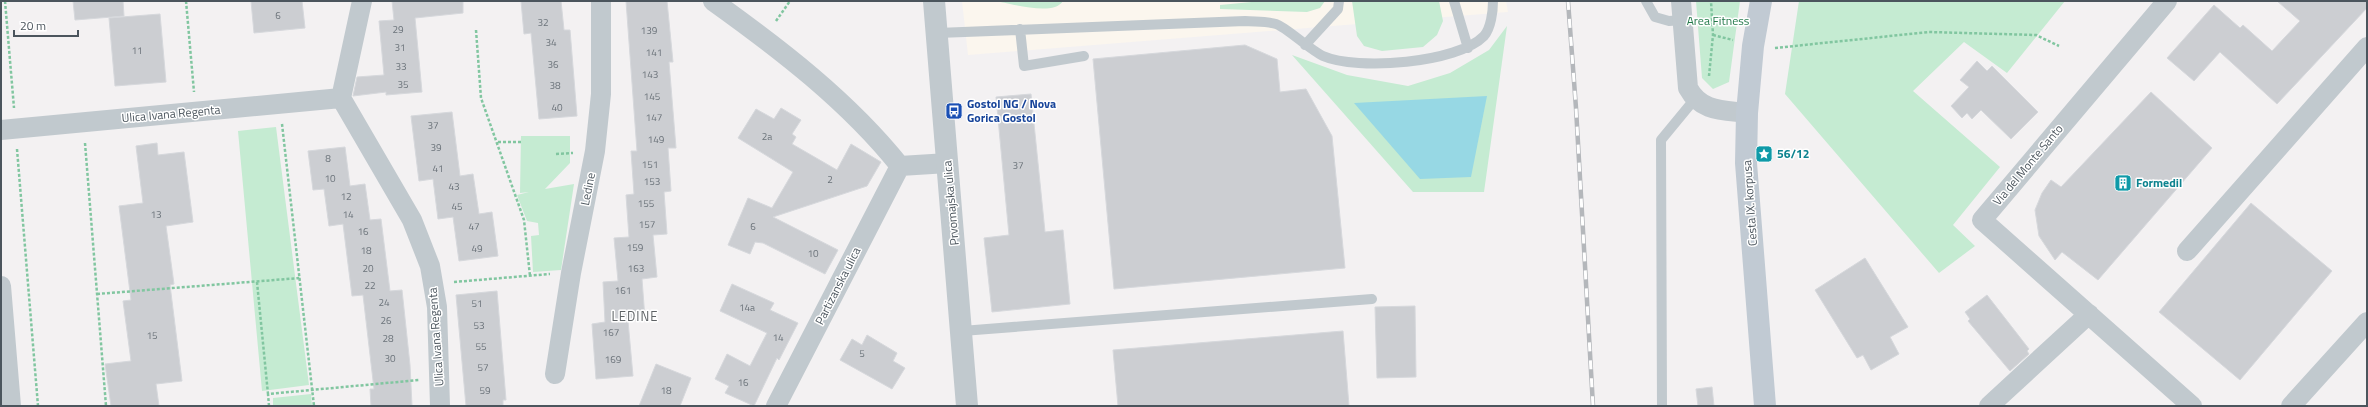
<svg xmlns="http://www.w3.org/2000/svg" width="2368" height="407" font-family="'Titillium Web',sans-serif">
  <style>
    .commercial { fill: #fbf6ee }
    .green { fill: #c5ebd2 }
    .water { fill: #97d8e4 }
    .building { fill: #ccced2; stroke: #d6d8dc }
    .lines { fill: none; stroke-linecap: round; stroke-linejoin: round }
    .path { stroke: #81c6a0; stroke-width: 2.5; stroke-dasharray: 3 2; stroke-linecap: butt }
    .service { stroke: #c1c9ce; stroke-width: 10 }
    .minor { stroke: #c1c9ce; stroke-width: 20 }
    .tertiary { stroke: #c1c9ce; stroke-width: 22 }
    .secondary { stroke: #c1cad3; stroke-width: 22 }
    .rail-casing { stroke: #b4b7bb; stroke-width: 4.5 }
    .rail { stroke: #fff; stroke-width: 3; stroke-dasharray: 9; stroke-linecap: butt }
    .labels { text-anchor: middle; stroke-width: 3; stroke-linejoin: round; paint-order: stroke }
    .number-label { font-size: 10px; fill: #6b737a }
    .park-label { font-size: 12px; fill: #227849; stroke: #fff }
    .transit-label { font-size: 12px; font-weight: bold; fill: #164399; stroke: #fff; text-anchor: start }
    .street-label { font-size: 12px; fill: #4b555d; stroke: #fff }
    .culture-label { font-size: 12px; font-weight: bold; fill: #0d838f; stroke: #fff; text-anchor: start }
    .neighbourhood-label { font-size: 13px; letter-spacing: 1px; fill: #5e6265; stroke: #fff }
  </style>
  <rect width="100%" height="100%" fill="#f3f1f2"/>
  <path class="commercial" d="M962,1H1506L1508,12L968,55Z"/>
  <path class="green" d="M994,1H1063C1053,17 1011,3 994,1Z
    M1262,1H1325L1320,8L1307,12L1220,9V5Z
    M1352,1H1439L1443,21L1437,35L1423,47L1382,51L1364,46L1357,36Z
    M1696,1H1740L1729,82L1713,89L1702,78Z
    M1799,1H2065L2007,73L1964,42L1913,91L2000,167L1953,225L1975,246L1939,273L1785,94Z
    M1507,26L1484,192H1413L1292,55L1347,75L1408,86L1450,73L1489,50Z
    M276,127L309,385L262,391L238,131Z
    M521,136H570V163L545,189L574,184L561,270L533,272L531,236L539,235L538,223L527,221L517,195L529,192L520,193Z
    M311,394L312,406H273V398Z"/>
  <path class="water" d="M1487,96L1471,177L1420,179L1354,103Z"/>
  <path class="building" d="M73,1H123L124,16L75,20Z
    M251,1H302L305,28L254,33Z
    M392,1H463V13L415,18L422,92L386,95V92L353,96L357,77L384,75L379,21L394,20Z
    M521,1H561L564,30H570L577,116L539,119L531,33L524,34Z
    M626,1H667L673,62H669L676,148H668L671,191L664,192L667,234L653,235L657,277L642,279L645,319L628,321L633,376L596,379L592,324L605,322L603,282L618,281L614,238L629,237L626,195L634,194L631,151H637Z
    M2277,1H2367V8L2277,104L2220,52L2194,81L2167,58L2214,5L2240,28L2243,25L2272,51L2300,21Z
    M160,14L166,82L115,86L109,18Z
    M1245,45L1277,59L1280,92L1306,89L1332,136L1345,268L1114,289L1093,59Z
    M1977,61L1987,71L1992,66L2038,112L2011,139L1981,110L1972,119L1967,113L1962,118L1951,106L1969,87L1960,80Z
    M2151,92L2212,148L2098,280L2062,252L2055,260L2039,236L2035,210L2042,193L2051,180L2061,187Z
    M1031,94L1045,232L1063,230L1070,304L992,312L984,238L1009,235L996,97Z
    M781,108L801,120L792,134L796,137L792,144L837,170L851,144L881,162L867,186L773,217L838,250L825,274L763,243L755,242L750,254L728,245L748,198L772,208L793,172L738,138L756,109L774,119Z
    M452,112L460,176L473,174L479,214L492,212L498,256L459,261L453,217L438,219L433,179L419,181L411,116Z
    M157,143L158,155L184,152L193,222L166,226L174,284L170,285L182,381L156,384L159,406H111L105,364L131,361L123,301L131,300L119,206L143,203L136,146Z
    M345,147L350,186L365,184L370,220L381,219L390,291L402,290L410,365L412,406H371L370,389H374L363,295L352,296L343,224L329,226L324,189L313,190L308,151Z
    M2251,203L2332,271L2240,380L2159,312Z
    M1865,258L1908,327L1890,337L1899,354L1871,370L1863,355L1857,358L1815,290Z
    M732,284L774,303L770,310L798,323L779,360L777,358L754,406L725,393L729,386L715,379L727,354L750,366L767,333L720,311Z
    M497,291L506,400H503V406H466L456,295Z
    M1987,295L2029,349L2027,351L2029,354L2010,371L1968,321L1970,319L1965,312Z
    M1415,306L1416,377L1377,378L1375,307Z
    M1343,331L1349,406H1118L1113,350Z
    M867,335L897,353L893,361L905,368L892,389L840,360L852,339L862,345Z
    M656,364L691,378L680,406H639Z
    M1712,387L1714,406H1698L1696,389Z"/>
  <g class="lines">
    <path class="path" d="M5,1L14,108
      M186,1L194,92
      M776,21L790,1
      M476,30L481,98L524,220L530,276
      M1713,35L1733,40
      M1775,48L1929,32L2036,35L2059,46
      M1709,76L1713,35L1711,1
      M282,124L314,406
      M498,142H523
      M85,143L106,406
      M17,149L38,406
      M556,154L573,153
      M257,282L268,394
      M454,282L550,274
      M97,294L300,278
      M269,406L268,394L419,380"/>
    <path class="service" d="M1454,1L1468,48
      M1646,1L1655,17L1669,21L1683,20
      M1020,29L1024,66L1084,56
      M938,33L1245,21C1255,22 1266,21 1276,24C1286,27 1310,50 1323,56C1357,71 1458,63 1484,36C1491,28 1493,11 1493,1
      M1305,45L1338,9L1339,1
      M962,331L1372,299
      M1662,406L1661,140L1694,100"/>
    <path class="minor" d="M713,1C780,49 848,101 900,166
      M1681,1L1688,88C1701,112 1723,110 1747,113
      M2167,1L1982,220L2192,406
      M341,98L362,1
      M1,130L341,98L412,220L430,266L437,307L440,406
      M2187,251L2367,47
      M1,286L11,406
      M555,374L571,273L595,151L601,94V1
      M776,406L900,166L948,163
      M1989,406L2089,314
      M2291,406L2367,322"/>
    <path class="tertiary" d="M934,1L967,406"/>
    <path class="secondary" d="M1761,1L1753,46L1747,113L1746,163L1765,406"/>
    <g class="rail-casing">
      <path id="rail" d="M1568,1L1576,108L1593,406"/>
    </g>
    <use href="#rail" class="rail"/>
  </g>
  <defs>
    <g id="bus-square" transform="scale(0.9)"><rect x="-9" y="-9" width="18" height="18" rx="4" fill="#1a4fb4" stroke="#fff"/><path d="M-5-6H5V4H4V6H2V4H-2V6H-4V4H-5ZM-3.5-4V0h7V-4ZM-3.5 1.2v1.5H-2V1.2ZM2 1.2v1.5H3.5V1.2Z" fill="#fff"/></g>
    <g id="sight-square" transform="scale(0.9)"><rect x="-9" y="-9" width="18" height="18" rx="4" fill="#0f9aa8" stroke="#fff"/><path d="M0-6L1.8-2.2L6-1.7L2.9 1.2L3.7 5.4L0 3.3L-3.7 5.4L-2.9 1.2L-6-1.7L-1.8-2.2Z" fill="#fff"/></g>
    <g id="building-square" transform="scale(0.9)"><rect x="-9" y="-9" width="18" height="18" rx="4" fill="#0f9aa8" stroke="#fff"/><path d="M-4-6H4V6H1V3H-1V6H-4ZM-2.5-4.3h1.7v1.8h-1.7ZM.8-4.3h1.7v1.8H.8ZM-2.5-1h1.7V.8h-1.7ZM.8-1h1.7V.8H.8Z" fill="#fff"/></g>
  </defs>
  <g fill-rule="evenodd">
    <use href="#bus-square" x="954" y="111"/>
    <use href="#sight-square" x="1764" y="154"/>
    <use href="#building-square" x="2123" y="183"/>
  </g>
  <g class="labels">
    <g class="number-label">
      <text x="278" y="19">6</text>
      <text x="543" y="26">32</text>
      <text x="398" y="33">29</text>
      <text x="649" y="34">139</text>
      <text x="551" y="46">34</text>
      <text x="400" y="51">31</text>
      <text x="137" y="54">11</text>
      <text x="654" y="56">141</text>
      <text x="553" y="68">36</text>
      <text x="401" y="70">33</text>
      <text x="650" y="78">143</text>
      <text x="403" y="88">35</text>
      <text x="555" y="89">38</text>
      <text x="652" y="100">145</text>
      <text x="557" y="111">40</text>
      <text x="654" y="121">147</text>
      <text x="433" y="129">37</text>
      <text x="767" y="140">2a</text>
      <text x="656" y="143">149</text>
      <text x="436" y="151">39</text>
      <text x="328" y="162">8</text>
      <text x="650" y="168">151</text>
      <text x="1018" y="169">37</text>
      <text x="438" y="172">41</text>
      <text x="330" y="182">10</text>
      <text x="830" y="183">2</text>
      <text x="652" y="185">153</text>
      <text x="454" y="190">43</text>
      <text x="346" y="200">12</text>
      <text x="646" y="207">155</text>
      <text x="457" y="210">45</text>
      <text x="156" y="218">13</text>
      <text x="348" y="218">14</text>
      <text x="647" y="228">157</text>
      <text x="474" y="230">47</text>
      <text x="753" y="230">6</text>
      <text x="363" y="235">16</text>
      <text x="635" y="251">159</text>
      <text x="477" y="252">49</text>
      <text x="366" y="254">18</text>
      <text x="813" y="257">10</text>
      <text x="368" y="272">20</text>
      <text x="636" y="272">163</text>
      <text x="370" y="289">22</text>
      <text x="623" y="294">161</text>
      <text x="384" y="306">24</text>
      <text x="477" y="307">51</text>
      <text x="747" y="311">14a</text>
      <text x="386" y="324">26</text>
      <text x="479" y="329">53</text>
      <text x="611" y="336">167</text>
      <text x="152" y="339">15</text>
      <text x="778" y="341">14</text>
      <text x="388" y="342">28</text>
      <text x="481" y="350">55</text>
      <text x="862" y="357">5</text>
      <text x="390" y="362">30</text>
      <text x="613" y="363">169</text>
      <text x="483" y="371">57</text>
      <text x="743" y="386">16</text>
      <text x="485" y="394">59</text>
      <text x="666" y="394">18</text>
    </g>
    <g class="park-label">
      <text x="1718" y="25">Area Fitness</text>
    </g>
    <g class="transit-label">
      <text x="967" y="108">Gostol NG / Nova<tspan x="967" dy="14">Gorica Gostol</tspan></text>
    </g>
    <g class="street-label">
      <text transform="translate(171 114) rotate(-5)" y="4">Ulica Ivana Regenta</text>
      <text transform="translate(2028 165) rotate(-50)" y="4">Via del Monte Santo</text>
      <text transform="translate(588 189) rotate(-79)" y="4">Ledine</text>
      <text transform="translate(951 203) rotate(-95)" y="4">Prvomajska ulica</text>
      <text transform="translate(1750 203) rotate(-94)" y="4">Cesta IX. korpusa</text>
      <text transform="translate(838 286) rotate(-63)" y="4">Partizanska ulica</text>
      <text transform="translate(436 337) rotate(-94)" y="4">Ulica Ivana Regenta</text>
    </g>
    <g class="culture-label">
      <text x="1777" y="158">56/12</text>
      <text x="2136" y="187">Formedil</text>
    </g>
    <g class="neighbourhood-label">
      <text x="635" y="321">LEDINE</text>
    </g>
  </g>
  <rect width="2368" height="407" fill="none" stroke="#4b555d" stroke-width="4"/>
  <path d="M14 30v6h64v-6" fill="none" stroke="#4b555d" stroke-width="2"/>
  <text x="20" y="30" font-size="12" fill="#4b555d" stroke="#ffffff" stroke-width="3" paint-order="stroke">20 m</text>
</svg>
